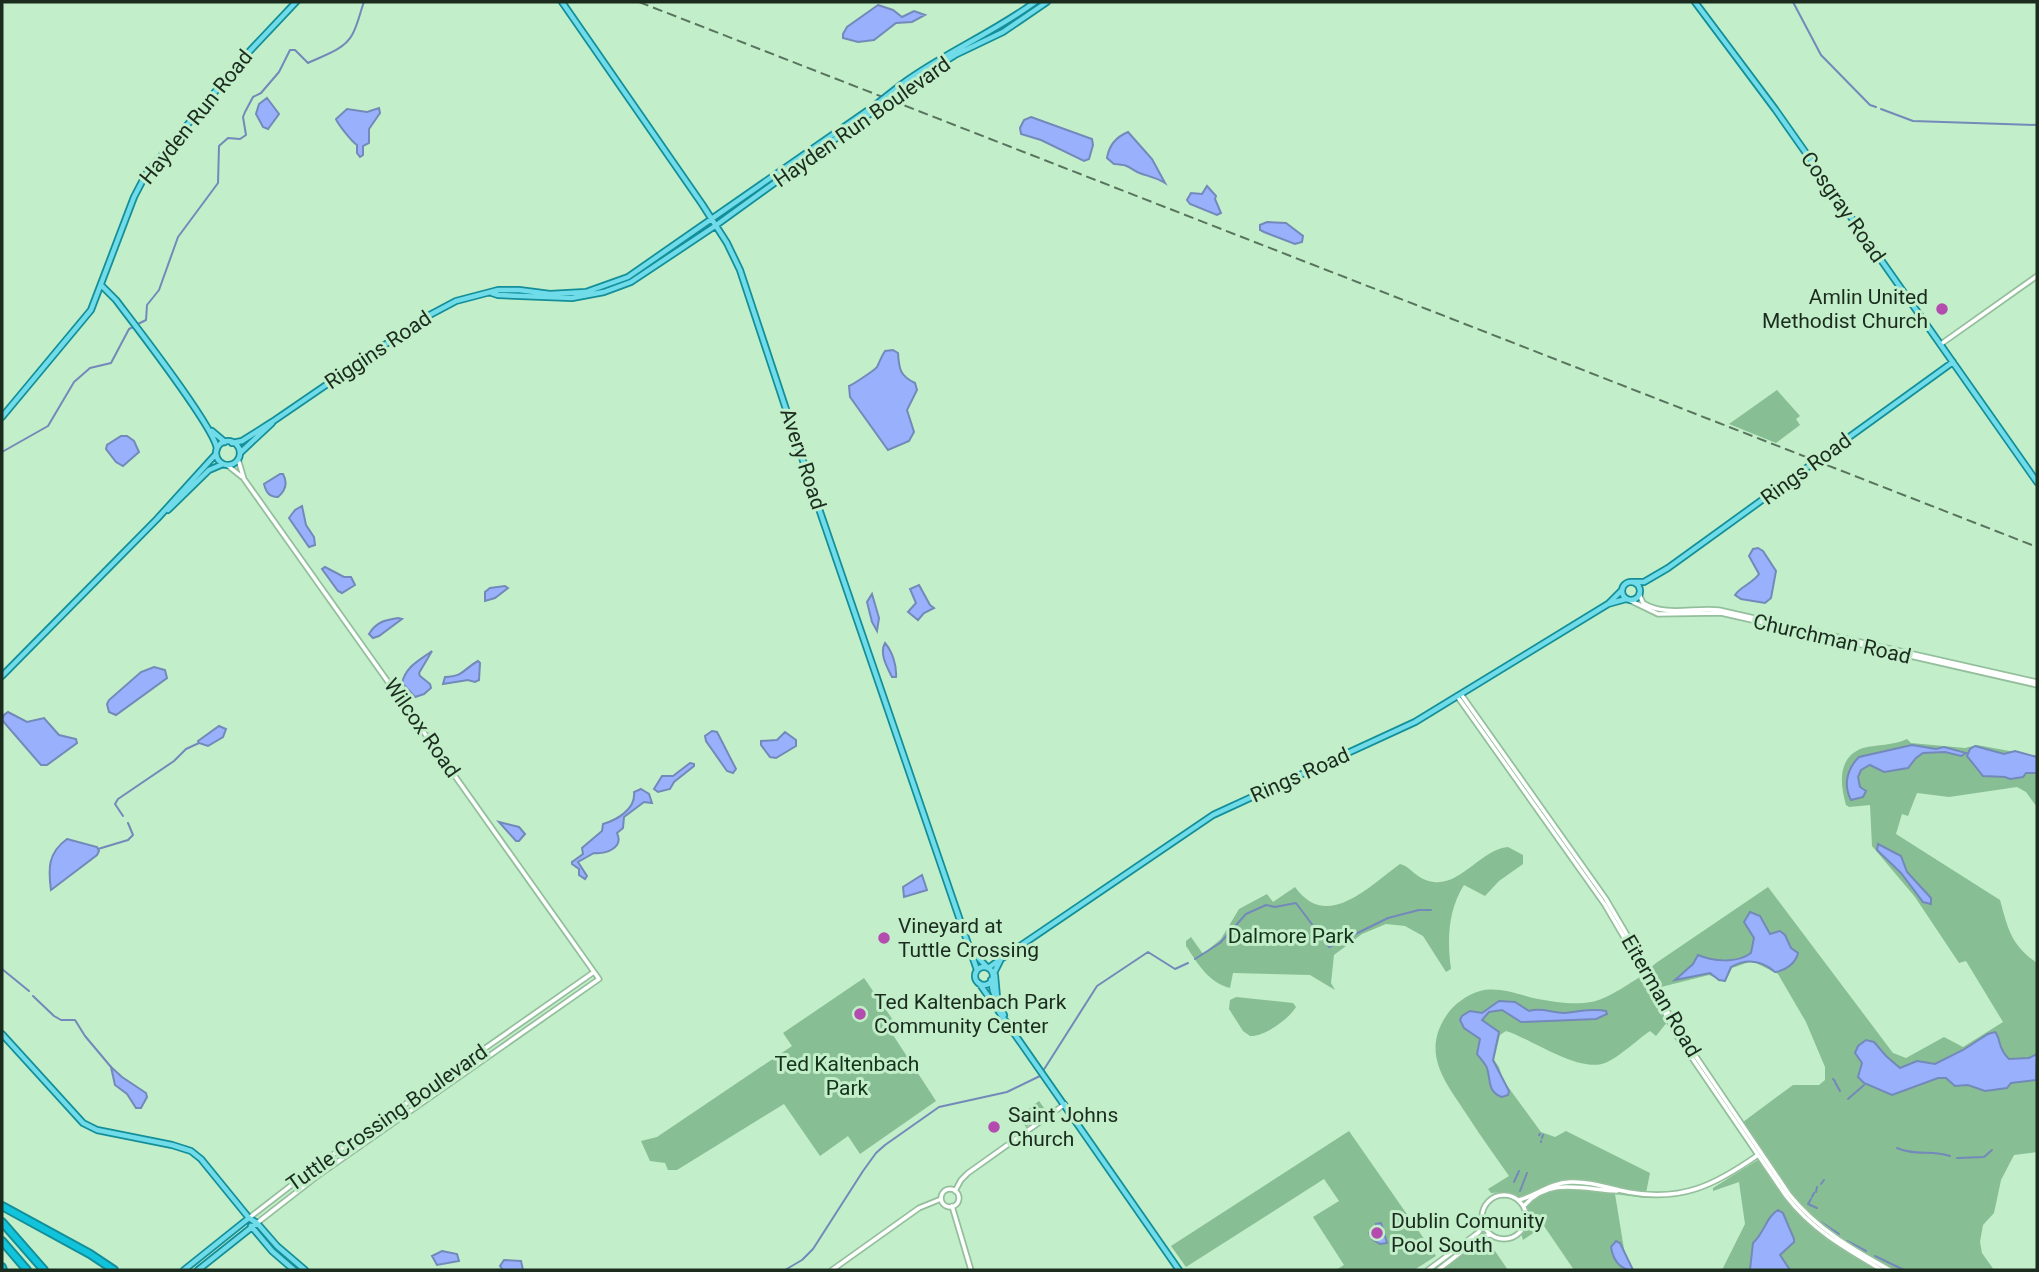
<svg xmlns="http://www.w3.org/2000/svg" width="2039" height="1272" font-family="Roboto,sans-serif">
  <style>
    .green { fill: #88be93 }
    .water { fill: #99b1fc; stroke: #7389ba; stroke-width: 2 }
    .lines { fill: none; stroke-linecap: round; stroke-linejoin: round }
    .stream { stroke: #7389ba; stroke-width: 2 }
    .minor-casing { stroke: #94bf9c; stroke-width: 7 }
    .major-casing { stroke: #148f99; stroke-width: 8 }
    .highway-casing { stroke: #148f99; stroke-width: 10 }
    .minor { stroke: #fff; stroke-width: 3.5 }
    .major { stroke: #70dce9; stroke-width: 4.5 }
    .highway { stroke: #11c4db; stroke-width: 6 }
    .rail { stroke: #59745e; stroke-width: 2; stroke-dasharray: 10 5; stroke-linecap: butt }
    .major-bridge-casing { stroke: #148f99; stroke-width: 8; stroke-linecap: butt }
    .major-bridge { stroke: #70dce9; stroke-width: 4.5 }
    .poi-dot { fill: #b44bae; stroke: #c2eec9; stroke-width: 2.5 }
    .labels { text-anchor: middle; stroke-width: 6; stroke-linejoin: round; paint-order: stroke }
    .street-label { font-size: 21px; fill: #1b2c1f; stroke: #c2eec9 }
    .poi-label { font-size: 21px; fill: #1b2c1f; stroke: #c2eec9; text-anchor: start }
    .park-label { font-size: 21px; fill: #14331b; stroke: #c2eec9 }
  </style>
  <rect width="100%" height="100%" fill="#c2eec9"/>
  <path class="green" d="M1777,390L1800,416L1796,419L1800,425L1776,443L1729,424Z
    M1907,739L1911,743L1965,748L1977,745L2037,756V807L2026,792L2017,787L1949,797L1917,793L1908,816L1902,814L1896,834L2000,900C2008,929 2011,945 2037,963V1152L2014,1155L2001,1180L1994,1213L1983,1225L1980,1242L1982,1253L1994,1270H1893L1883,1265L1879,1270H1722L1745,1224L1739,1182L1713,1191V1188L1764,1156L1743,1122L1793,1085H1819L1825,1080V1067L1806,1022L1778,974L1752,961L1732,968L1725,982L1709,975L1657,988L1648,970L1656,963L1768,887L1893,1053L1906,1058L1944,1037L1963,1047L2003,1022L1966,961L1959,963L1915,897L1872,846L1870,805L1849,807L1846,805C1840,784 1837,757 1863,748C1878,744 1892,746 1907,739Z
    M1508,847L1523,855V864L1499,881L1485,896L1464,885C1448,910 1447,940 1451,969L1446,972L1423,936L1405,926L1386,924L1362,934L1334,955L1331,983L1335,990L1310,975L1233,973L1230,988C1208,982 1198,964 1186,946V941L1191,937L1203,954L1221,939L1239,909L1267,894L1273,902L1295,887C1327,932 1369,886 1400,864C1412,867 1416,880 1434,882C1462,885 1480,850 1508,847Z
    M1643,975L1668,1021L1656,1036L1650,1031C1637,1040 1618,1058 1605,1063C1578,1073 1532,1039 1506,1031L1500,1035L1494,1060L1499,1067L1503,1080L1541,1132L1555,1137L1566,1131L1650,1173L1645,1198L1615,1194L1625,1255L1634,1270H1574L1544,1226L1523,1240L1521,1233C1530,1220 1529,1211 1520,1198L1506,1192L1491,1193L1488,1189L1509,1176C1495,1156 1482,1138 1469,1118C1448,1085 1420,1056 1446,1016C1453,1005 1466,995 1480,991C1499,986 1519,995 1538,999C1554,1002 1575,1005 1591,1002C1606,1000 1630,983 1643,975Z
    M864,978L895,1023L893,1035L936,1101L860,1154L848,1136L820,1156L784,1104L677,1170H668L665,1163L650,1161L641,1141L657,1137L792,1046L783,1033Z
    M1236,997L1293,1003L1296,1007C1289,1019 1264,1037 1250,1036L1243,1031L1229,1009L1230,1000Z
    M1039,1101L1047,1112L1026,1127L1018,1117Z
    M1349,1131L1436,1256L1414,1270H1336L1344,1265L1313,1217L1339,1201L1324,1179L1186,1267L1171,1246Z
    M1484,1235L1508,1270H1439Z"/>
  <path class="water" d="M878,5L893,10L902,17L914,11L925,15L912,22L896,23L874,40L858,42L843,38V34L847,27Z
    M267,98L279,114L268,129L263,127L256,114L259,104Z
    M379,108L380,113L369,129V143L363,146V155L360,157L357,153V145C352,142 337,123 336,119L347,109L367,112Z
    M1031,117L1092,139L1093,145L1089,159L1084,161L1041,140L1021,134L1020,128L1024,120Z
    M1128,132L1152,159L1165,183C1157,178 1151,177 1142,174C1128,169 1133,165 1114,164L1107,158C1109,145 1116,137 1128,132Z
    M1207,186L1216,196L1215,199L1221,213L1217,215L1190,204L1187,200L1191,193L1202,194Z
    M1267,222L1286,223L1303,236L1302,242L1295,244L1264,232L1260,230V225Z
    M893,350L898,353C899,369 900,376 915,383L917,390L907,410L914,432L909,441L888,450L850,397L849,386C852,385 875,370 877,367C880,361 881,357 885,351Z
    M121,436H127L134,441L139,452L123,466L116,462L106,449L107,445Z
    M280,474H283C288,483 285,491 278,497C269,497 266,492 264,484Z
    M302,506L306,525L314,537L315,545L309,547L289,518L295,510Z
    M1758,548L1763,551L1776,571L1771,598L1765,603L1741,599L1735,595C1740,587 1753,583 1759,574L1749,556L1753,549Z
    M325,567L344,577H351L355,585L342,593L338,591L322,569Z
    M919,585L930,605L934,608L924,613L918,620L908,612L916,603L910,589Z
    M505,586L508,588L495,598L485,601V592L490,588Z
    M872,594L879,618L877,631L872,622L867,602Z
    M398,618L402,619L379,636L373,638L369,634C376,622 385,620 398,618Z
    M885,643C892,651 897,666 896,677H892C887,667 879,653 885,643Z
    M432,651L419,673L420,676L430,684L431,688L424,694L415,697L402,683C406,666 419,661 432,651Z
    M478,661L480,663L479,680L475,682L468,680L443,684L445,677C465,676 463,669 478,661Z
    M154,667L165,670L167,678L116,715L109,712L107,704L109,700L141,672Z
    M8,712L27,722L44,718L59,735L76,739L77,743L47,765H41L2,720L4,715Z
    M219,726L226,729L223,737L208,746L199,743L198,741Z
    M712,731L717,732L736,769L733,773L727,771L706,741L705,736Z
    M785,732L796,740V746L776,758L770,757L761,745V741L777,740Z
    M1912,745L1936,749L1944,747L1966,753L1961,756L1945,752L1923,753L1916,758L1908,768L1884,772L1870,765L1861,770L1858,777L1860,787L1866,791L1863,797L1851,800C1843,785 1847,769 1859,757Z
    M1975,746L2004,754L2015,751L2037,757V773H2026L2023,777L2010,779L2005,777L1983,776L1967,756L1970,749Z
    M690,763L694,764V766L674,782L670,789L658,792L654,789L662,776H673Z
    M641,789L649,794L652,803L644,802L624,817L623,828L617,833C624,848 606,854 594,853L578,862L587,876L585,879L579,875V869L572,864V862L583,854L582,848L602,831L603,824C617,820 636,809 634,792Z
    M499,822L519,827L525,834L519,841H516Z
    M67,839L97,847L99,851L97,855L51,890C48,868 48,853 67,839Z
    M1878,844L1901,856L1907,872L1931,898V904L1923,902L1901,873L1877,850Z
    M922,875L927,890L904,897L903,887Z
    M1750,912L1760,916L1770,934L1780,931L1785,935L1791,948L1798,953C1796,963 1785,971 1775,972C1761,960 1747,958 1731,967L1725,981L1719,980L1710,973L1675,980L1693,964L1698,955C1712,961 1737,964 1751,953L1754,938L1744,922Z
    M1499,1001L1515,1002L1529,1011C1541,1007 1552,1013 1564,1013C1578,1012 1592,1008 1606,1011L1607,1014L1596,1019L1521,1022L1502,1010L1489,1012L1482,1020L1499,1032L1493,1060L1509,1091L1508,1095L1502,1097C1487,1092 1491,1080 1487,1068C1485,1063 1480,1058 1477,1054L1480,1039L1464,1028L1460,1020L1462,1016L1470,1011L1482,1013Z
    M1995,1032C2001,1038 1997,1048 2009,1059L2029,1058L2037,1054L2036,1080L2011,1083L2007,1088L1985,1091L1968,1085L1955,1086L1946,1078H1938L1892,1095L1864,1083L1858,1077L1862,1063L1855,1053L1858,1046L1866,1040L1874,1042L1886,1056L1900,1068L1917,1061L1935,1064L1963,1050L1988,1034Z
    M111,1067L122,1077L146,1093L147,1097L141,1108H136L127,1094L115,1085Z
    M1778,1210L1783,1213L1794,1239V1242L1780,1255L1790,1270H1750L1753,1243C1765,1232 1766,1217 1778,1210Z
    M1381,1223L1387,1243L1380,1244L1372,1239L1369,1233L1376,1232L1378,1229L1376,1224Z
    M1616,1241L1620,1243L1633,1270C1620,1270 1613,1260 1611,1247Z
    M442,1251L457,1254L459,1261L437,1265L432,1256Z
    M504,1260L521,1261L523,1270H503L500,1266Z"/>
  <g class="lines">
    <path class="stream" d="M1793,2L1821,55L1870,105L1876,107
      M1881,109L1913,121L2037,125
      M138,324L146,320L147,305L159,290L178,237L218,183L219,146L228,138L240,139L246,135L243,117L245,112L253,97L261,93L279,72L290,50H295L308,63C322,56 344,50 352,35C358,25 360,12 364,2
      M2,452L48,426L74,382L90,368L111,363L129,329L133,327
      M123,816L115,804L118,799L174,761L186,749L199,743
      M98,849L128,840L133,835L128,823
      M1195,959L1220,943L1246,914L1266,905L1275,907L1296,903L1329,947L1388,918L1419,910H1431
      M2,969L29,991
      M33,996L54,1016L61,1020H75L85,1036L111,1067
      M1043,1071L1097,986L1148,952L1175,969L1188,963
      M1833,1079L1835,1081
      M1835,1082L1840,1091
      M1848,1099L1864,1085
      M1539,1135L1540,1134
      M1542,1138L1543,1135
      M1541,1142V1141
      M1897,1148C1914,1156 1932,1150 1950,1156
      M1957,1158L1984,1157L1992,1150
      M1514,1182L1519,1171
      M1821,1184L1824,1180
      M1520,1191L1527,1173
      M1816,1192L1817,1187
      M1812,1197L1814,1193
      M1811,1199L1808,1204L1817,1208
      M1821,1222L1839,1234
      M1847,1241L1866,1251
      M1875,1256L1904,1270
      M785,1270L802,1260L813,1249L863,1171L876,1153L885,1145L939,1107L1007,1092L1040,1076"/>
    <g class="minor-casing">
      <path id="minor" d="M1941,344L2037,276
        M238,459L244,479L599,979L316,1177L257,1223
        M227,465L242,477
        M1639,594L1643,603C1666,617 1694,607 1719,610L2037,682
        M1629,600L1658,614L1721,613L2037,685
        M1461,694L1606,899L1637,952L1674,1024L1789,1194C1817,1229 1852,1249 1890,1270
        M1457,696L1605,905L1636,958L1677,1036L1786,1196C1812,1230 1846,1249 1882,1270
        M941 1198a9 9 0 1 1 18 0a9 9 0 1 1-18 0Z
        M955,1191L961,1180L968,1173L1065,1104
        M1482 1217a22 22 0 1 1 44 0a22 22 0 1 1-44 0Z
        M1519,1200C1537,1195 1550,1183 1570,1182C1590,1181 1608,1188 1628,1192C1682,1202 1715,1185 1758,1155
        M952,1206L971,1270
        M1524,1206C1549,1176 1585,1190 1617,1191
        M249,1218L311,1170L594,972
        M832,1270L919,1208L941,1199
        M1428,1270L1479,1232L1483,1224
        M1438,1270L1482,1236L1490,1235"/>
    </g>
    <g class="major-casing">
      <path id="major" d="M562,2L702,204L727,243L740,270L816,500L977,970
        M1695,2L1775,109L2037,482
        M902,84C944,53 993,33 1035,2
        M905,86L955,55L1003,32L1047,2
        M102,286L116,300C134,324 215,428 217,449
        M492,293L498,295L572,298L604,292L631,282L715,226L878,108
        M2,417L91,310L134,197L146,174L246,55L296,2
        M212,431L225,442
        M216 453a12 12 0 1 1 24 0a12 12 0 1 1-24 0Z
        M232,443L242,441L272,422L424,318L456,301L498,290H519L550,294L586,292L628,277L874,106
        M240,453L272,423
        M168,510L209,470L223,464
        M1632,582H1644L1668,568L1953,362
        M1622 591a9 9 0 1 1 18 0a9 9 0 1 1-18 0Z
        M1609,603L1622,590
        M2,676L157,519L216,454
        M973,952L986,966
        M1001,959L1213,815L1415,722L1608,604L1626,599
        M975 976a9 9 0 1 1 18 0a9 9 0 1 1-18 0Z
        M988,968L1001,959L993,975
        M995,975L997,997
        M991,980L993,991L1004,1015
        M979,983L1179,1270
        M2,1034L83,1123L97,1130L172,1145L191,1151L201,1159L249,1218L257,1223L277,1246L305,1270
        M251,1226L272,1251L294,1270
        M184,1270L249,1218
        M198,1270L257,1223"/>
    </g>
    <g class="highway-casing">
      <path id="highway" d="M2,1206L90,1254L114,1270
        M2,1222L44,1270
        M2,1241L27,1270
        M2,1267L3,1270"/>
    </g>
    <use href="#minor" class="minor"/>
    <use href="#major" class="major"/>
    <use href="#highway" class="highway"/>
    <path class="rail" d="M639,2L2037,547"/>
    <g class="major-bridge-casing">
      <path id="major-bridge" d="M874,106L902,84
        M878,108L905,86"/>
    </g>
    <use href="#major-bridge" class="major-bridge"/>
  </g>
  <g class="poi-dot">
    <circle cx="1942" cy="309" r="7"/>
    <circle cx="884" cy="938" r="7"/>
    <circle cx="860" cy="1014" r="7"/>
    <circle cx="994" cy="1127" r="7"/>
    <circle cx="1377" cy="1233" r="7"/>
  </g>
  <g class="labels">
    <g class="street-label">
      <text transform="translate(196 117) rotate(-51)" y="7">Hayden Run Road</text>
      <text transform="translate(862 122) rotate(-35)" y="7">Hayden Run Boulevard</text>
      <text transform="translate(1843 207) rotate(55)" y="7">Cosgray Road</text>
      <text transform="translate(378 350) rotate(-34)" y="7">Riggins Road</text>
      <text transform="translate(803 459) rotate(72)" y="7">Avery Road</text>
      <text transform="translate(1806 469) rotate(-36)" y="7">Rings Road</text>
      <text transform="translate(1832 639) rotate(13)" y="7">Churchman Road</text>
      <text transform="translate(422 728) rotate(55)" y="7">Wilcox Road</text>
      <text transform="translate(1300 775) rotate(-24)" y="7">Rings Road</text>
      <text transform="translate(1661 996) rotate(60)" y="7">Eiterman Road</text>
      <text transform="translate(387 1118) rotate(-35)" y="7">Tuttle Crossing Boulevard</text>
    </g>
    <g class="poi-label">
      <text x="1928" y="304" text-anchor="end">Amlin United<tspan x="1928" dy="24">Methodist Church</tspan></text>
      <text x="898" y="933">Vineyard at<tspan x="898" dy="24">Tuttle Crossing</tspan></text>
      <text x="874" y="1009">Ted Kaltenbach Park<tspan x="874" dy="24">Community Center</tspan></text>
      <text x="1008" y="1122">Saint Johns<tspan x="1008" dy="24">Church</tspan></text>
      <text x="1391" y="1228">Dublin Comunity<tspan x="1391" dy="24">Pool South</tspan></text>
    </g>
    <g class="park-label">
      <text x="1291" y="943">Dalmore Park</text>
      <text x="847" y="1071">Ted Kaltenbach<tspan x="847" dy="24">Park</tspan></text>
    </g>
  </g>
  <rect width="2039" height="1272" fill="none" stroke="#1b2c1f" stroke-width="7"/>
</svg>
